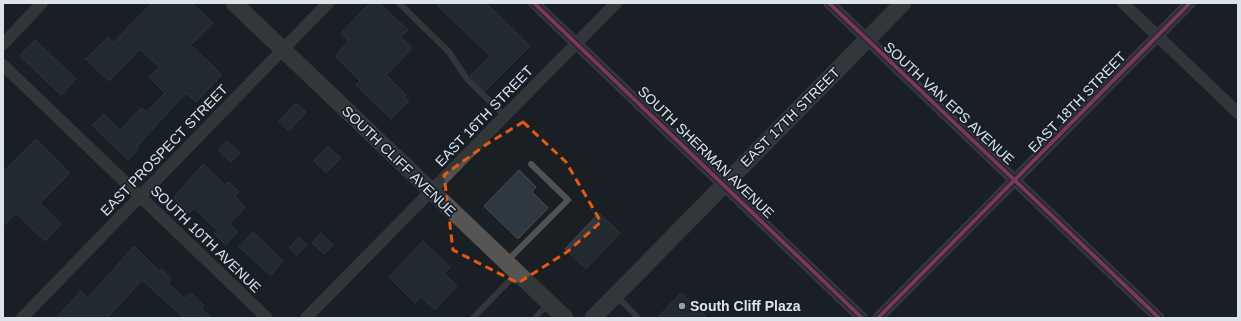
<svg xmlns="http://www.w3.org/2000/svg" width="1241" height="321" font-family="Arial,sans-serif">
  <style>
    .building { fill: #2d3841; stroke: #494d52 }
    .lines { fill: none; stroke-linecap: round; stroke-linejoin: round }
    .lane { stroke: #535252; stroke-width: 6 }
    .street { stroke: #535252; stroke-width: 12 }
    .secondary { stroke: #565554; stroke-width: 17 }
    .cycleway-casing { stroke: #151f29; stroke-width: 6 }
    .cycleway { stroke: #f153a3; stroke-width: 4 }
    .marked { fill: none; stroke: #e8590c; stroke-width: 3; stroke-dasharray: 8 5; stroke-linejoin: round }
    .poi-dot { fill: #989ea4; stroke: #151f29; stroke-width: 1.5 }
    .labels { text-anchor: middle; stroke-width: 3.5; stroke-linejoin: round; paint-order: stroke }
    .street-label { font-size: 14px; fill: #dce3e9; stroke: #151f29 }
    .poi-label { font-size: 14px; font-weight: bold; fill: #dce3e9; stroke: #151f29; text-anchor: start }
  </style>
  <rect width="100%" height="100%" fill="#1a1f24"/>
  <path class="building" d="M152,3H192L213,23L191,45L222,75L196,102L186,93L137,146L139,148L128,160L92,125L104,114L120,130L141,108L146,112L165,93L149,77L159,67L140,49L109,81L86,59L108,37L113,43Z
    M370,3H379L408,30L401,37L412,48L386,75L406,95L404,97L409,101L391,119L356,85L360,81L335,56L349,41L341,33Z
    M435,3H486L530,46L485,91L470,76L490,56Z
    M35,40L76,79L61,95L20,56Z
    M296,103L306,112L289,131L279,121Z
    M36,139L70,173L40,203L61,224L45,241L16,213L3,226V172Z
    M227,141L240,153L231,162L218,150Z
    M328,146L341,158L326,173L314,161Z
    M203,164L225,185L229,182L239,192L235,196L245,207L229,224L238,232L226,245L214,233L217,230L194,208L189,213L174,198Z
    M519,170L536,187L532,192L548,208L518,239L484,206Z
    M599,213L620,233L586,269L565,249Z
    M253,232L283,261L271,275L239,247Z
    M321,233L333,245L324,254L312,243Z
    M299,237L307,245L297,255L289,248Z
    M423,241L450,267L444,273L457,286L435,310L421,297L415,303L389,277Z
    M134,246L159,271L161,269L171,279L168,283L185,299L191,293L204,306L201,308L212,318H184L142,280L107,318H56L81,291L88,298Z
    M681,293L707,318H657Z"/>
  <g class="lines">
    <path class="lane" d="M399,3L449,52L467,79L505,116
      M507,261L568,200L531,164
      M617,296L638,318
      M473,318L516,274
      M535,318L549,303"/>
    <path class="street" d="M534,3L862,318
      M829,3L1159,318
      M1123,3L1238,113
      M3,44L42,3
      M3,65L267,318
      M22,318L328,3
      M306,318L616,3
      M878,318L1190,3"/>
    <path class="secondary" d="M234,3L565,318
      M593,318L903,3"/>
    <g class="cycleway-casing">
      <path id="cycleway" d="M534,3L862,318
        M829,3L1159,318
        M878,318L1190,3"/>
    </g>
    <use href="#cycleway" class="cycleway"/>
  </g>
  <path d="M0 0H1241V321H0ZM523,122L566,162L601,222L567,252L518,283L453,250L444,175L487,144Z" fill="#1a1f24" fill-opacity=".55" fill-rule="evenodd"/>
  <path class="marked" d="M523,122L566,162L601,222L567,252L518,283L453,250L444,175L487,144Z"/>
  <circle class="poi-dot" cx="682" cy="306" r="4"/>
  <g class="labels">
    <g class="street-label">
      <text transform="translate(1077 102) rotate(-46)" y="5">EAST 18TH STREET</text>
      <text transform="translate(949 103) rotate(43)" y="5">SOUTH VAN EPS AVENUE</text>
      <text transform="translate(484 116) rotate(-46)" y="5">EAST 16TH STREET</text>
      <text transform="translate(790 117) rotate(-45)" y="5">EAST 17TH STREET</text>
      <text transform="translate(164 150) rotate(-46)" y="5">EAST PROSPECT STREET</text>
      <text transform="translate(706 152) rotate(44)" y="5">SOUTH SHERMAN AVENUE</text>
      <text transform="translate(399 161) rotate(44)" y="5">SOUTH CLIFF AVENUE</text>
      <text transform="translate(206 239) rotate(44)" y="5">SOUTH 10TH AVENUE</text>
    </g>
    <g class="poi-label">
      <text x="690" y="311">South Cliff Plaza</text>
    </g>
  </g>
  <rect width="1241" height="321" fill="none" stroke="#dce3e9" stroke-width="8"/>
</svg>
